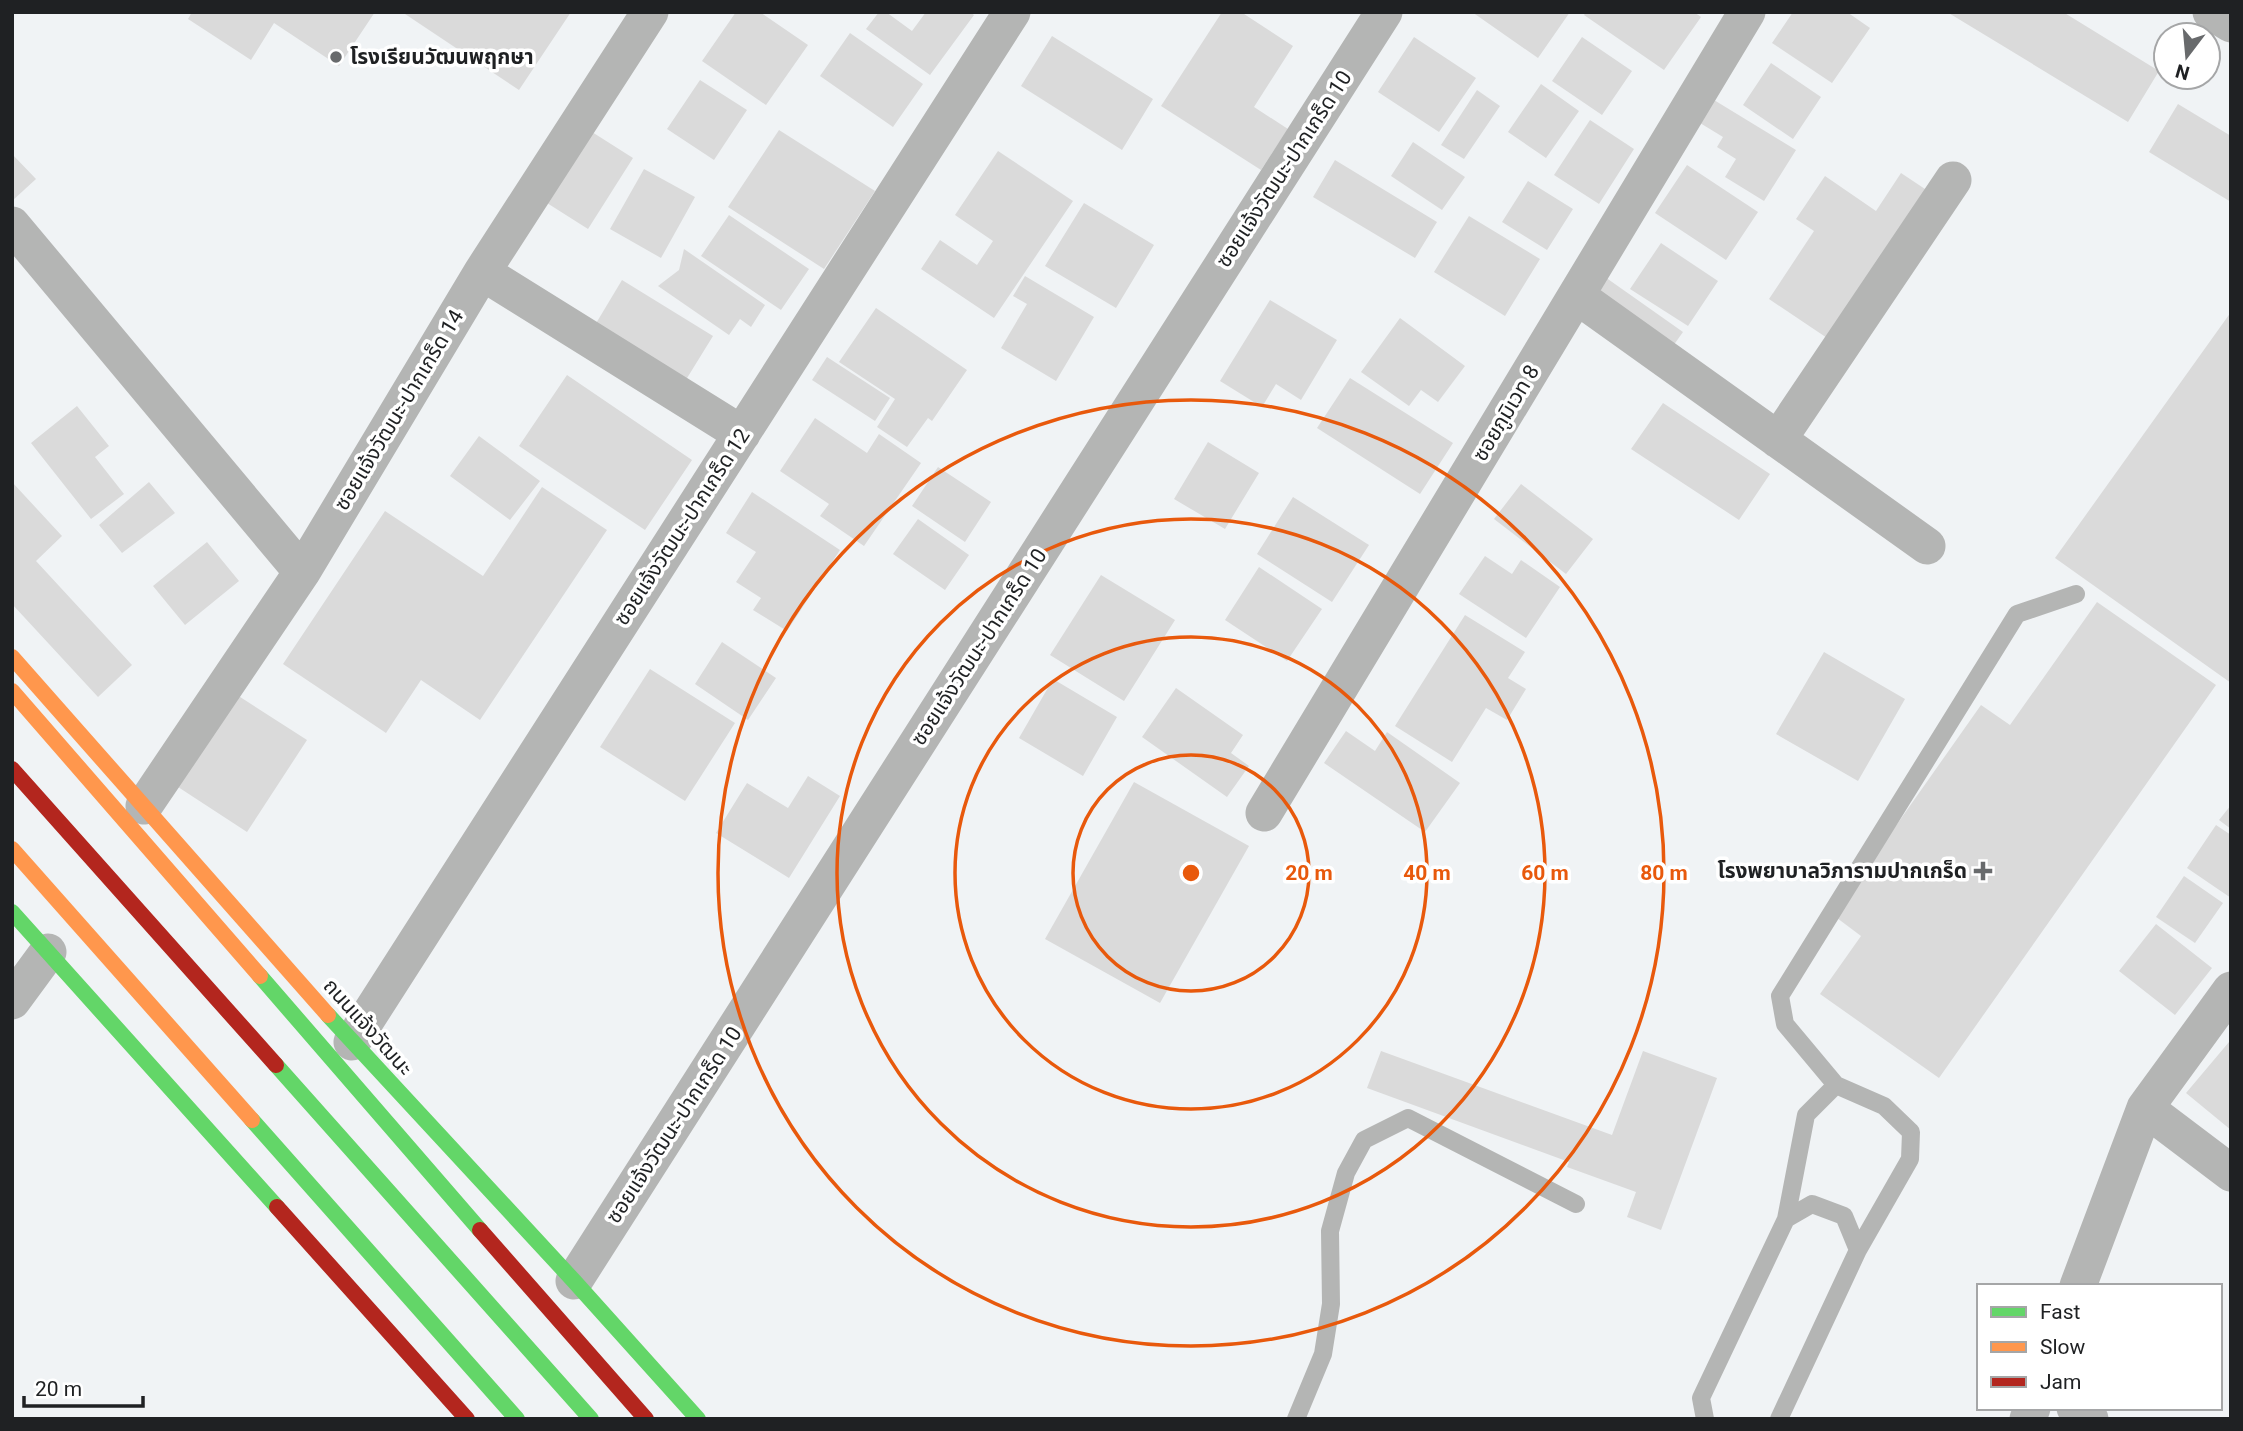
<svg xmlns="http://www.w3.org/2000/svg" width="2243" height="1431" font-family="Roboto,'Noto Sans Thai',sans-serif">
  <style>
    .building { fill: #dadada }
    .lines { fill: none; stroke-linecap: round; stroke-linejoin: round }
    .lane { stroke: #b4b5b4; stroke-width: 18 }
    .street { stroke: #b4b5b4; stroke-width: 37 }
    .fast { stroke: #63d668; stroke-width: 16 }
    .slow { stroke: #ff974d; stroke-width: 16 }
    .jam { stroke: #b3261e; stroke-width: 16 }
    .ring { fill: none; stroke: #e8590c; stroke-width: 3.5 }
    .poi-dot { fill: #686a6c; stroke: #fff; stroke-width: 2.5 }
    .labels { text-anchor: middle; stroke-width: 7; stroke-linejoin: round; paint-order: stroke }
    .poi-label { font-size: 21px; font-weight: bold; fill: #1f2123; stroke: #fff; text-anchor: start }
    .street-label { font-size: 21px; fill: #1f2123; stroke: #fff }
    .centre { fill: #e8590c; stroke: #fff; stroke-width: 3.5 }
    .ring-label { font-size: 21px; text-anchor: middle; font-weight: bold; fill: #e8590c; stroke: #fff; stroke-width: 7; stroke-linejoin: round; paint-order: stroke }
  </style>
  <rect width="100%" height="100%" fill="#f0f3f5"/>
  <path class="building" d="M192,12H375L339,66L274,23L251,60L188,19Z
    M402,12H571L519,90Z
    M736,12H760L808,45L766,105L702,61Z
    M879,12H886L912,31L926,12H970L974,15L930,75L866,29Z
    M1222,12H1241L1293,46L1254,107L1288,129L1261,170L1161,106Z
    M1472,12H1570L1538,58Z
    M1586,12H1694L1701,17L1664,70L1584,15Z
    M1793,12H1847L1870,28L1832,83L1772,43Z
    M1947,12H2063L2159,71L2128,122Z
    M850,33L923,84L893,127L820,76Z
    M1052,36L1153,99L1122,150L1021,86Z
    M1414,37L1476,78L1439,132L1378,92Z
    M1582,37L1632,71L1602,115L1552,81Z
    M1771,63L1821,97L1793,139L1743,105Z
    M700,80L747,110L714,160L667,129Z
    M1541,84L1579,111L1546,158L1508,132Z
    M1477,90L1500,106L1464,159L1441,145Z
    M1714,100L1796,150L1764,201L1725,177L1736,159L1717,147L1723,137L1700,123Z
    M2178,104L2231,136V202L2149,152Z
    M1590,120L1634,149L1599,204L1554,175Z
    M779,130L875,191L824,269L728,207Z
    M592,132L633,158L588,229L547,203Z
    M1413,142L1465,177L1442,210L1391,176Z
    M998,151L1073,201L994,318L921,269L940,240L977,265L993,241L955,215Z
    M12,154L36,179L12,201Z
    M1335,160L1437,222L1415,258L1313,197Z
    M1687,165L1758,212L1726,260L1655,213Z
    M644,169L695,197L661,258L610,229Z
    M1901,173L1934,195L1836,344L1769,299L1814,231L1796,219L1825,176L1876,211Z
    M1528,181L1573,209L1547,250L1502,222Z
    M1084,203L1154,245L1116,308L1045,266Z
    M729,215L809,269L781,310L701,256Z
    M1469,216L1540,259L1505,316L1434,272Z
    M1661,243L1718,281L1688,326L1630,289Z
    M684,249L765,305L751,327L740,319L729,335L658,286L679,270Z
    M1025,276L1094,317L1056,381L1001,348L1027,304L1013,296Z
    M1605,277L1683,332L1668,353L1589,298Z
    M622,280L713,336L684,383L589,335Z
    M1270,300L1337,340L1301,400L1276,384L1262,407L1220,381Z
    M876,308L967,370L932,421L928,418L907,447L877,427L895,399L839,362Z
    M2231,312V683L2055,558Z
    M1400,318L1465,366L1438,402L1421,390L1409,406L1361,372Z
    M827,357L890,398L875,421L812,380Z
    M567,375L692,460L645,530L519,446Z
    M1350,378L1453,443L1420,494L1317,428Z
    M1663,403L1770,474L1739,520L1631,449Z
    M77,406L109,446L95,457L124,494L91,519L31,443Z
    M815,418L867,453L879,434L921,463L864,546L820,516L829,504L780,471Z
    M479,436L540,481L510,520L450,476Z
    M1208,442L1259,473L1225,529L1174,499Z
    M938,467L991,502L965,542L912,506Z
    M12,482L62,536L36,561L132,665L98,697L12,604Z
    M149,482L175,513L122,553L99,525Z
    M1521,484L1593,539L1566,574L1494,519Z
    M542,487L607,530L480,720L421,680L386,733L283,664L385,511L483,576Z
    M752,492L840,550L787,631L753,610L761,598L736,582L756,552L726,533Z
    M1293,497L1369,545L1332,602L1257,554Z
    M918,519L969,555L945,590L893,554Z
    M207,542L239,581L185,625L153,586Z
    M1485,556L1512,574L1521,560L1560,587L1526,638L1459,594Z
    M1259,567L1322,609L1287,661L1225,620Z
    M1101,575L1175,620L1124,701L1050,655Z
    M2097,602L2216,685L1939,1078L1820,994L1861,936L1833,915L1981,705L2010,725Z
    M1465,615L1525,652L1508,678L1526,689L1507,720L1486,708L1452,762L1395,726Z
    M722,642L776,678L748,720L695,684Z
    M1824,652L1905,699L1858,781L1776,734Z
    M650,669L735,723L685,801L600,747Z
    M1053,679L1117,717L1083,776L1019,738Z
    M1176,688L1243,735L1231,753L1249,766L1227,797L1142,737Z
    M234,693L307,740L247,832L175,785Z
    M1346,731L1375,751L1387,732L1460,783L1425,832L1324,763Z
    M808,776L840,796L789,878L716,833L747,783L788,808Z
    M1134,782L1249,846L1160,1003L1045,939Z
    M2231,805V829L2219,820Z
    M2216,825L2231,835V898L2187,868Z
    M2184,876L2223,903L2195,943L2156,917Z
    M2156,924L2212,968L2175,1015L2119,971Z
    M2229,1042L2231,1043V1130L2186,1093Z
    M1381,1051L1612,1135L1643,1051L1717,1078L1661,1230L1627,1217L1636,1192L1567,1167L1569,1162L1367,1088Z"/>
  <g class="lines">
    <path class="lane" d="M1786,1219L1812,1204L1844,1216L1858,1250
      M1296,1419L1323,1354L1331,1304L1330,1231L1346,1173L1364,1140L1408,1118L1576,1204
      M1705,1419L1701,1398L1786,1219L1806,1115L1836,1085
      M1779,1419L1858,1250L1910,1159L1911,1132L1884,1106L1836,1085L1785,1024L1780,996L2017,614L2076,594"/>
    <path class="street" d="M2211,12L2231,24
      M12,225L302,572
      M482,272L742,434
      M1577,296L1927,546
      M1778,440L1953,180
      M144,806L302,572L482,272L650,12
      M1264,813L1747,12
      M12,1001L48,952
      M352,1042L1012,12
      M2145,1108L2231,1173
      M574,1281L1384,12
      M2078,1286L2145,1108L2231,990
      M2075,1408L2090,1419
      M2028,1419L2032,1408"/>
    <path class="fast" d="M12,912L277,1207
      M260,976L480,1230
      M328,1015L574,1281L698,1419
      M276,1065L591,1419
      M252,1120L517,1419"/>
    <path class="slow" d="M12,657L328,1015
      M12,691L260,976
      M12,849L252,1120"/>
    <path class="jam" d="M12,769L276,1065
      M277,1207L467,1419
      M480,1230L646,1419"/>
  </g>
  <g class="ring">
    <circle cx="1191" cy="873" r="118"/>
    <circle cx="1191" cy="873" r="236"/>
    <circle cx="1191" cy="873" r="354"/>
    <circle cx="1191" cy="873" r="473"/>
  </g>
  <g class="poi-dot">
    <circle cx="336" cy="57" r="7"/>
    <path d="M1979.5 860.5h7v7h7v7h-7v7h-7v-7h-7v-7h7z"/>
  </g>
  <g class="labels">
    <g class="poi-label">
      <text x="350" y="64">โรงเรียนวัฒนพฤกษา</text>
      <text x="1967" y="878" text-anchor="end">โรงพยาบาลวิภารามปากเกร็ด</text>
    </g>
    <g class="street-label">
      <text transform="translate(1284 169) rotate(-57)" y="7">ซอยแจ้งวัฒนะ-ปากเกร็ด 10</text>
      <text transform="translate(399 410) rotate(-59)" y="7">ซอยแจ้งวัฒนะ-ปากเกร็ด 14</text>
      <text transform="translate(1506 413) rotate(-59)" y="7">ซอยภูมิเวท 8</text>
      <text transform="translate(682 527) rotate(-57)" y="7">ซอยแจ้งวัฒนะ-ปากเกร็ด 12</text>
      <text transform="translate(979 647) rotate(-57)" y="7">ซอยแจ้งวัฒนะ-ปากเกร็ด 10</text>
      <text transform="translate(368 1027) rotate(48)" y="7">ถนนแจ้งวัฒนะ</text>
      <text transform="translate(674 1125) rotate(-57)" y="7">ซอยแจ้งวัฒนะ-ปากเกร็ด 10</text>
    </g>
  </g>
  <circle cx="1191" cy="873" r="10" class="centre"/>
  <g class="ring-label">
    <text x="1309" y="880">20 m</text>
    <text x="1427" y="880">40 m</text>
    <text x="1545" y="880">60 m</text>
    <text x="1664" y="880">80 m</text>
  </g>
  <rect width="2243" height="1431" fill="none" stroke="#1f2123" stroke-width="28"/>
  <rect x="1977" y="1284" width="245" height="126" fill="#ffffff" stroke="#a5a6a7" stroke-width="2"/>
  <rect x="1991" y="1307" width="35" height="10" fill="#63d668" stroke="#a5a6a7" stroke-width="2"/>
  <text x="2040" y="1319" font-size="21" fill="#1f2123">Fast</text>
  <rect x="1991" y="1342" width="35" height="10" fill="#ff974d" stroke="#a5a6a7" stroke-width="2"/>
  <text x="2040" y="1354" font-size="21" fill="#1f2123">Slow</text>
  <rect x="1991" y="1377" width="35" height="10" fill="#b3261e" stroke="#a5a6a7" stroke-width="2"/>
  <text x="2040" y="1389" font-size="21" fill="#1f2123">Jam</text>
  <g transform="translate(2187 56) rotate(196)"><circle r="33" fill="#ffffff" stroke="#a5a6a7" stroke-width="2"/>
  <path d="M0-5L12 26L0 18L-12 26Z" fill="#686a6c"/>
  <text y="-10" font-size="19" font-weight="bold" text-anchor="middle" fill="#1f2123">N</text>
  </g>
  <path d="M24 1396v10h119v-10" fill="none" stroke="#1f2123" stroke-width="3.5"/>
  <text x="35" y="1396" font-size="21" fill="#1f2123" stroke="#ffffff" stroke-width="5" paint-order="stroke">20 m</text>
</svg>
